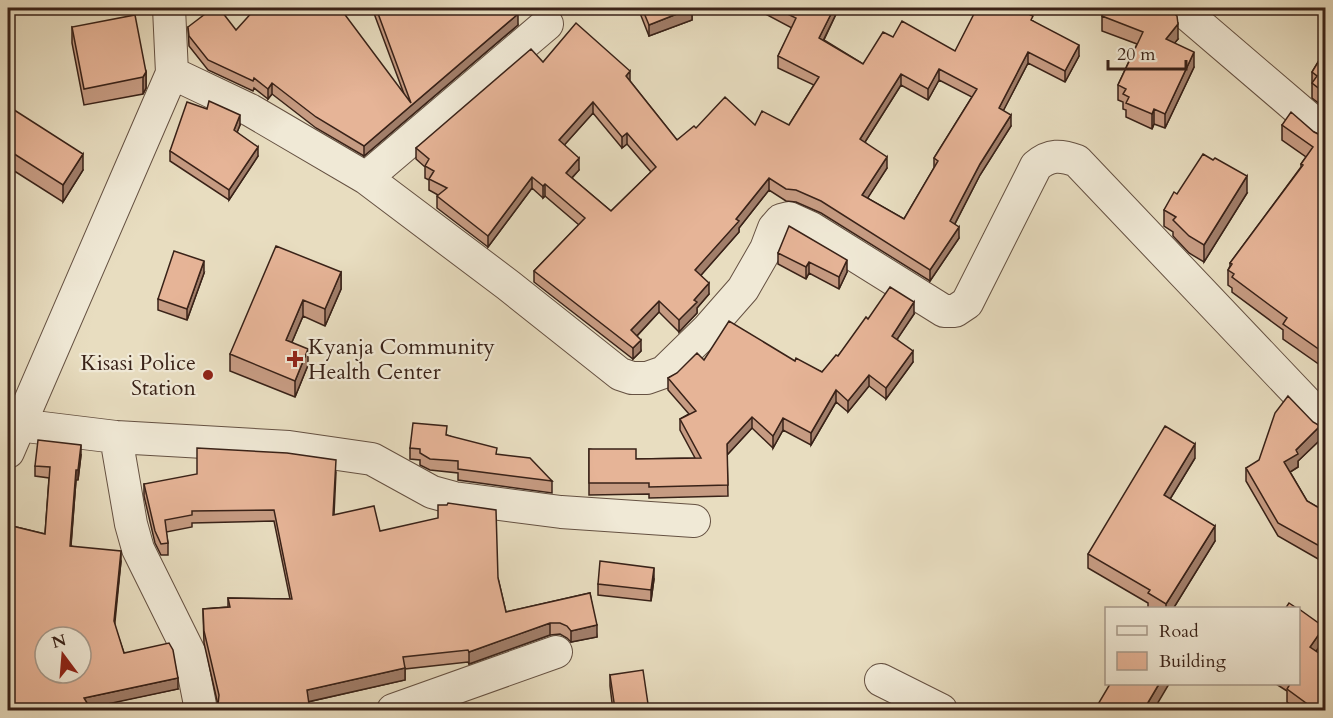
<svg xmlns="http://www.w3.org/2000/svg" width="1333" height="718" font-family="Cardo,serif">
  <style>
    .lines { fill: none; stroke-linecap: round; stroke-linejoin: round }
    .minor-casing { stroke: #655142; stroke-width: 34 }
    .minor { stroke: #f0e9d6; stroke-width: 32 }
    .wall { fill: #c69b82; stroke: #392218; stroke-width: 1.5; fill-rule: evenodd }
    .shaded-wall { fill: #a17e6a; stroke: #392218; stroke-width: 1.5 }
    .building { fill: #e6b497; stroke: #392218; stroke-width: 1.5; fill-rule: evenodd }
    .poi-dot { fill: #8f2418; stroke: #f0e9d6; stroke-width: 2 }
    .labels { text-anchor: middle; stroke-width: 4.5; stroke-linejoin: round; paint-order: stroke }
    .poi-label { font-size: 22px; fill: #392218; stroke: #f0e9d6; text-anchor: start }
  </style>
  <rect width="100%" height="100%" fill="#e8ddc0"/>
  <filter id="stains"><feTurbulence type="fractalNoise" baseFrequency=".00333" numOctaves="4"/><feColorMatrix values="0 0 0 0 .2 0 0 0 0 .09 0 0 0 0 .02 0 0 0 .5 -.17"/></filter>
  <radialGradient id="worn" r=".72"><stop offset=".6" stop-color="#630" stop-opacity="0"/><stop offset="1" stop-color="#630" stop-opacity=".3"/></radialGradient>
  <g class="lines">
    <g class="minor-casing">
      <path id="minor" d="M1180,8L1326,133
        M172,73L250,110L366,178L508,285L620,374L632,378H647L664,372L707,330L743,289L766,249L774,228L781,220L789,218L811,228L944,311H955L967,303L1036,166C1050,154 1061,155 1077,161L1326,423
        M366,178L547,24
        M8,417L18,425L116,437L289,447L372,459L432,492L454,498L561,512L694,521
        M116,437L131,524L138,549L190,654L201,710
        M8,452L172,73L169,8
        M881,680L941,710
        M393,710L556,652"/>
    </g>
    <use href="#minor" class="minor"/>
  </g>
  <path class="wall" d="M372,8H512L518,25L364,156L316,128L272,94L268,99L254,88L253,91L208,70L189,46L188,27L236,30L404,94Z
    M638,8H692V20L649,36Z
    M754,8H836V14L824,40L863,64L893,37L955,51L1033,21L1079,56L1065,82L1028,63L1003,111L1011,126L980,175L955,224L959,238L930,281L821,213L796,202L786,201L769,190L739,228V232L701,275L709,294L697,308V313L679,332L659,312L637,336L641,351L633,359L534,282V271L579,225L545,196L543,198L532,188L488,247L437,208V196L438,195L429,190V180L425,178V167L416,159V148L543,62L630,81L677,140L696,128L755,125H789L814,85L778,68V56L792,28ZM939,80L972,97L934,158V168L904,219L867,198L887,168L865,142L901,85L928,100ZM593,113L622,148L627,144L651,172L611,211L572,178L579,170L564,145Z
    M1102,16L1178,39L1174,43L1194,67L1165,128L1154,124L1152,129L1126,117V110L1123,109V102L1118,100V85L1137,44L1102,31Z
    M72,27L146,72V88L143,94L84,105L72,43Z
    M1326,49V109L1312,98V72Z
    M8,106L83,170L63,202L8,167Z
    M240,125L237,132L258,156L229,200L170,161V151Z
    M1282,125L1314,132L1322,136L1326,135V357L1320,365L1283,339V330L1232,292V288L1228,285V270L1230,266V263L1301,167V164L1306,157L1282,140Z
    M1247,193L1204,262L1189,253L1173,236V232L1164,226V210L1177,194Z
    M778,253L847,272L839,289L809,273L806,279L778,264Z
    M341,272V289L325,326L303,316L292,342L308,365L295,397L230,371V354Z
    M204,273L187,320L158,310V299Z
    M914,314L897,339L913,362L886,399L869,386L848,412L836,402L811,445L783,430L773,448L752,428L727,455L728,496L649,498V494L589,495V449L636,459L695,458L680,430V419L689,414L668,390V378L704,360L795,361L822,372L838,356L868,319Z
    M447,435L497,455L552,481V493L458,480V473L430,470L420,465V460L410,459V448Z
    M1320,440L1298,461V467L1290,472L1307,501L1326,512V575L1320,571V560L1278,536L1246,481V468Z
    M81,455L78,480H76L71,546L121,561L114,624L124,653L178,689L90,707L92,711H8V525L45,534L49,478L35,476V466Z
    M1195,458L1170,499L1215,541L1173,609H1149L1148,608V603L1088,568V554Z
    M336,472L334,515L380,531L498,578L506,612L590,593L597,637L571,642L567,638L560,634L550,635L469,664L468,662L405,669V680L308,702L218,705L204,643L203,609L228,607V598L290,599L274,521L192,523V527L166,532L168,543V555H161L155,543L144,496V484Z
    M654,579L651,601L598,595V584Z
    M1299,609L1324,640L1316,651L1326,711H1299L1287,702V691L1276,684H1299Z
    M610,675L648,704V711H613L610,686Z"/>
  <path class="shaded-wall" d="M692,8V20L649,36V25Z
    M834,8H836V14L819,49V38Z
    M518,14V25L364,156V146Z
    M1178,24V39L1166,54V39Z
    M1079,45V56L1065,82V71Z
    M1028,52V63L999,119V108Z
    M1194,52V67L1165,128V114Z
    M939,69V80L928,100V89Z
    M630,71V82L626,76Z
    M146,72V88L143,94V77Z
    M901,74V85L860,150V139Z
    M272,83V94L268,99V89Z
    M593,102V113L559,151V140Z
    M1154,109V124L1152,129V114Z
    M240,115V125L234,140V130Z
    M1011,115V126L980,175L950,233V221L980,164Z
    M627,133V144L622,148V137Z
    M258,147V156L229,200V190Z
    M83,154V170L63,202V185Z
    M887,157V168L862,207V195Z
    M579,158V170L566,184V173Z
    M1247,176V193L1204,262V245Z
    M532,177V188L488,247V236Z
    M769,178V190L739,228V232L695,282V270Z
    M545,184V196L543,198V186Z
    M959,227V238L930,281V270Z
    M847,260V272L839,289V277Z
    M204,261V273L187,320V309Z
    M809,262V273L806,279V267Z
    M341,272V289L325,326V309Z
    M709,283V294L697,308V313L679,332V320L694,300Z
    M303,300V316L286,356V340Z
    M659,301V312L631,342V330Z
    M914,302V314L892,347V336Z
    M641,340V351L633,359V348Z
    M1326,342V357L1320,365V350Z
    M308,349V365L295,397V381Z
    M913,351V362L886,399V388Z
    M869,375V386L848,412V401Z
    M836,390V402L811,445V433Z
    M752,417V428L727,455V444Z
    M783,418V430L773,448V436Z
    M1320,426V440L1298,461V467L1284,476V462Z
    M1195,444V458L1164,509V495Z
    M81,445V455L78,480V470Z
    M76,470V480L70,556V546Z
    M1215,526V541L1173,609H1166V604Z
    M121,551V561L114,632V621Z
    M654,568V579L651,601V590Z
    M550,623V635L469,664V652Z
    M597,625V637L571,642V631Z
    M1324,627V640L1310,660V647Z
    M405,668V680L307,702V690Z
    M178,678V689L84,709V698Z
    M1159,684H1169L1153,711H1143Z"/>
  <path class="building" d="M213,8H219L236,30L256,8H340L411,103L376,8H512L518,14L364,146L316,117L272,83L268,89L254,78L253,81L208,60L189,36L188,27Z
    M642,8H692L649,25Z
    M775,8H834L819,38L863,64L883,32L893,37L902,21L955,51L977,8H1015L1033,16L1031,20L1079,45L1065,71L1028,52L999,108L1011,115L980,164L950,221L959,227L930,270L821,201L796,190L786,189L769,178L736,219L739,221L695,270L709,283L694,300L697,302L679,320L659,301L631,330L641,340L633,348L534,271L585,218L545,184L543,186L532,177L488,236L437,196L447,188L429,179L434,171L425,166L429,159L416,148L531,49L543,62L576,23L630,71L626,76L677,140L694,126L696,128L725,97L755,125L762,111L789,125L819,77L778,56L796,18ZM939,69L977,89L934,158L938,161L904,219L862,195L887,157L860,139L901,74L928,89ZM593,102L622,137L627,133L656,167L611,211L566,173L579,158L559,140Z
    M1105,8H1168L1177,16L1178,24L1166,39L1194,52L1165,114L1154,109L1152,114L1126,103L1129,97L1123,94L1126,89L1118,85L1143,32L1102,16Z
    M135,15L146,72L143,77L84,89L72,27Z
    M1326,49V94L1312,83L1317,76L1312,72Z
    M209,101L240,115L234,130L258,147L229,190L170,151L187,102L207,109Z
    M8,106L83,154L63,185L8,150Z
    M1291,112L1314,132L1322,136L1326,135V233L1323,237L1326,239V342L1320,350L1283,324L1287,318L1232,277L1234,274L1228,270L1232,264L1230,263L1303,165L1301,164L1313,147L1282,125Z
    M1203,154L1213,160L1215,158L1247,176L1204,245L1189,236L1173,220L1176,217L1164,210L1174,192L1177,194Z
    M789,226L847,260L839,277L809,262L806,267L778,253Z
    M276,246L341,272L325,309L303,300L286,340L308,349L295,381L230,354Z
    M174,251L204,261L187,309L158,299Z
    M890,287L914,302L892,336L913,351L886,388L869,375L848,401L836,390L811,433L783,418L773,436L752,417L727,444L728,485L649,487V483H589V449H636V459L701,458L680,419L696,411L668,378L677,373L697,353L704,360L729,321L795,361L796,358L822,372L836,355L838,356L866,317L868,319Z
    M1288,396L1313,422L1320,426L1296,450L1298,454L1284,462L1307,501L1326,512V561L1320,557L1325,549L1278,523L1246,468L1259,460L1275,413Z
    M413,423L447,426L446,435L497,448L496,454L530,458L552,481L458,469V461L430,459L420,453V449L410,448Z
    M1165,426L1195,444L1164,495L1215,526L1166,604L1148,593L1150,590L1088,554Z
    M38,440L81,445L78,470H76L70,546L121,551L114,621L124,653L169,643L173,650L178,678L84,698L92,711H10L8,707V525L45,534L50,467L35,466ZM45,637H81V673H45Z
    M197,448L287,453L336,460L333,515L374,506L380,531L438,518V505H447L448,503L496,510L498,578L506,612L590,593L597,625L571,631L567,626L560,623H550L469,652L468,650L403,657L405,668L307,690L310,711H214L218,705L219,695L204,631L203,609L230,607L228,598L292,599L274,510L192,511V515L165,520L168,543L161,544L155,531L144,484L197,474Z
    M600,561L654,568L651,590L598,584Z
    M1289,603L1298,609H1285Z
    M1299,609L1324,627L1310,647L1326,658V711H1317L1287,689L1290,684H1299Z
    M643,670L648,704L615,709L610,675Z
    M1110,684H1159L1143,711H1094Z"/>
  <g class="poi-dot">
    <path d="M292 350h6v6h6v6h-6v6h-6v-6h-6v-6h6z"/>
    <circle cx="208" cy="375" r="6"/>
  </g>
  <g class="labels">
    <g class="poi-label">
      <text x="308" y="354">Kyanja Community<tspan x="308" dy="25">Health Center</tspan></text>
      <text x="196" y="370" text-anchor="end">Kisasi Police<tspan x="196" dy="25">Station</tspan></text>
    </g>
  </g>
  <rect width="1333" height="718" fill="none" stroke="#e8ddc0" stroke-width="30"/>
  <rect x="9" y="9" width="1315" height="700" fill="none" stroke="#392218" stroke-width="3"/>
  <rect x="15" y="15" width="1303" height="688" fill="none" stroke="#392218" stroke-width="1.5"/>
  <rect x="1105" y="607" width="195" height="78" fill="#f0e9d6" stroke="#a7998a" stroke-width="1.5"/>
  <rect x="1117" y="626" width="30" height="9" fill="#f0e9d6" stroke="#a7998a" stroke-width="1.5"/>
  <text x="1159" y="637" font-size="18" fill="#392218">Road</text>
  <rect x="1117" y="652" width="30" height="18" fill="#e6b497" stroke="#a7998a" stroke-width="1.5"/>
  <text x="1159" y="667" font-size="18" fill="#392218">Building</text>
  <g transform="translate(63 655) rotate(344)"><circle r="28" fill="#f0e9d6" stroke="#a7998a" stroke-width="1.5"/>
  <path d="M0-4.5L10 22L0 15L-10 22Z" fill="#8f2418"/>
  <text y="-9" font-size="16" font-weight="bold" text-anchor="middle" fill="#392218">N</text>
  </g>
  <path d="M1108 60v9h78v-9" fill="none" stroke="#392218" stroke-width="3"/>
  <text x="1117" y="60" font-size="18" fill="#392218" stroke="#f0e9d6" stroke-width="4.5" paint-order="stroke">20 m</text>
  <rect width="100%" height="100%" filter="url(#stains)"/>
  <rect width="100%" height="100%" fill="url(#worn)"/>
</svg>
